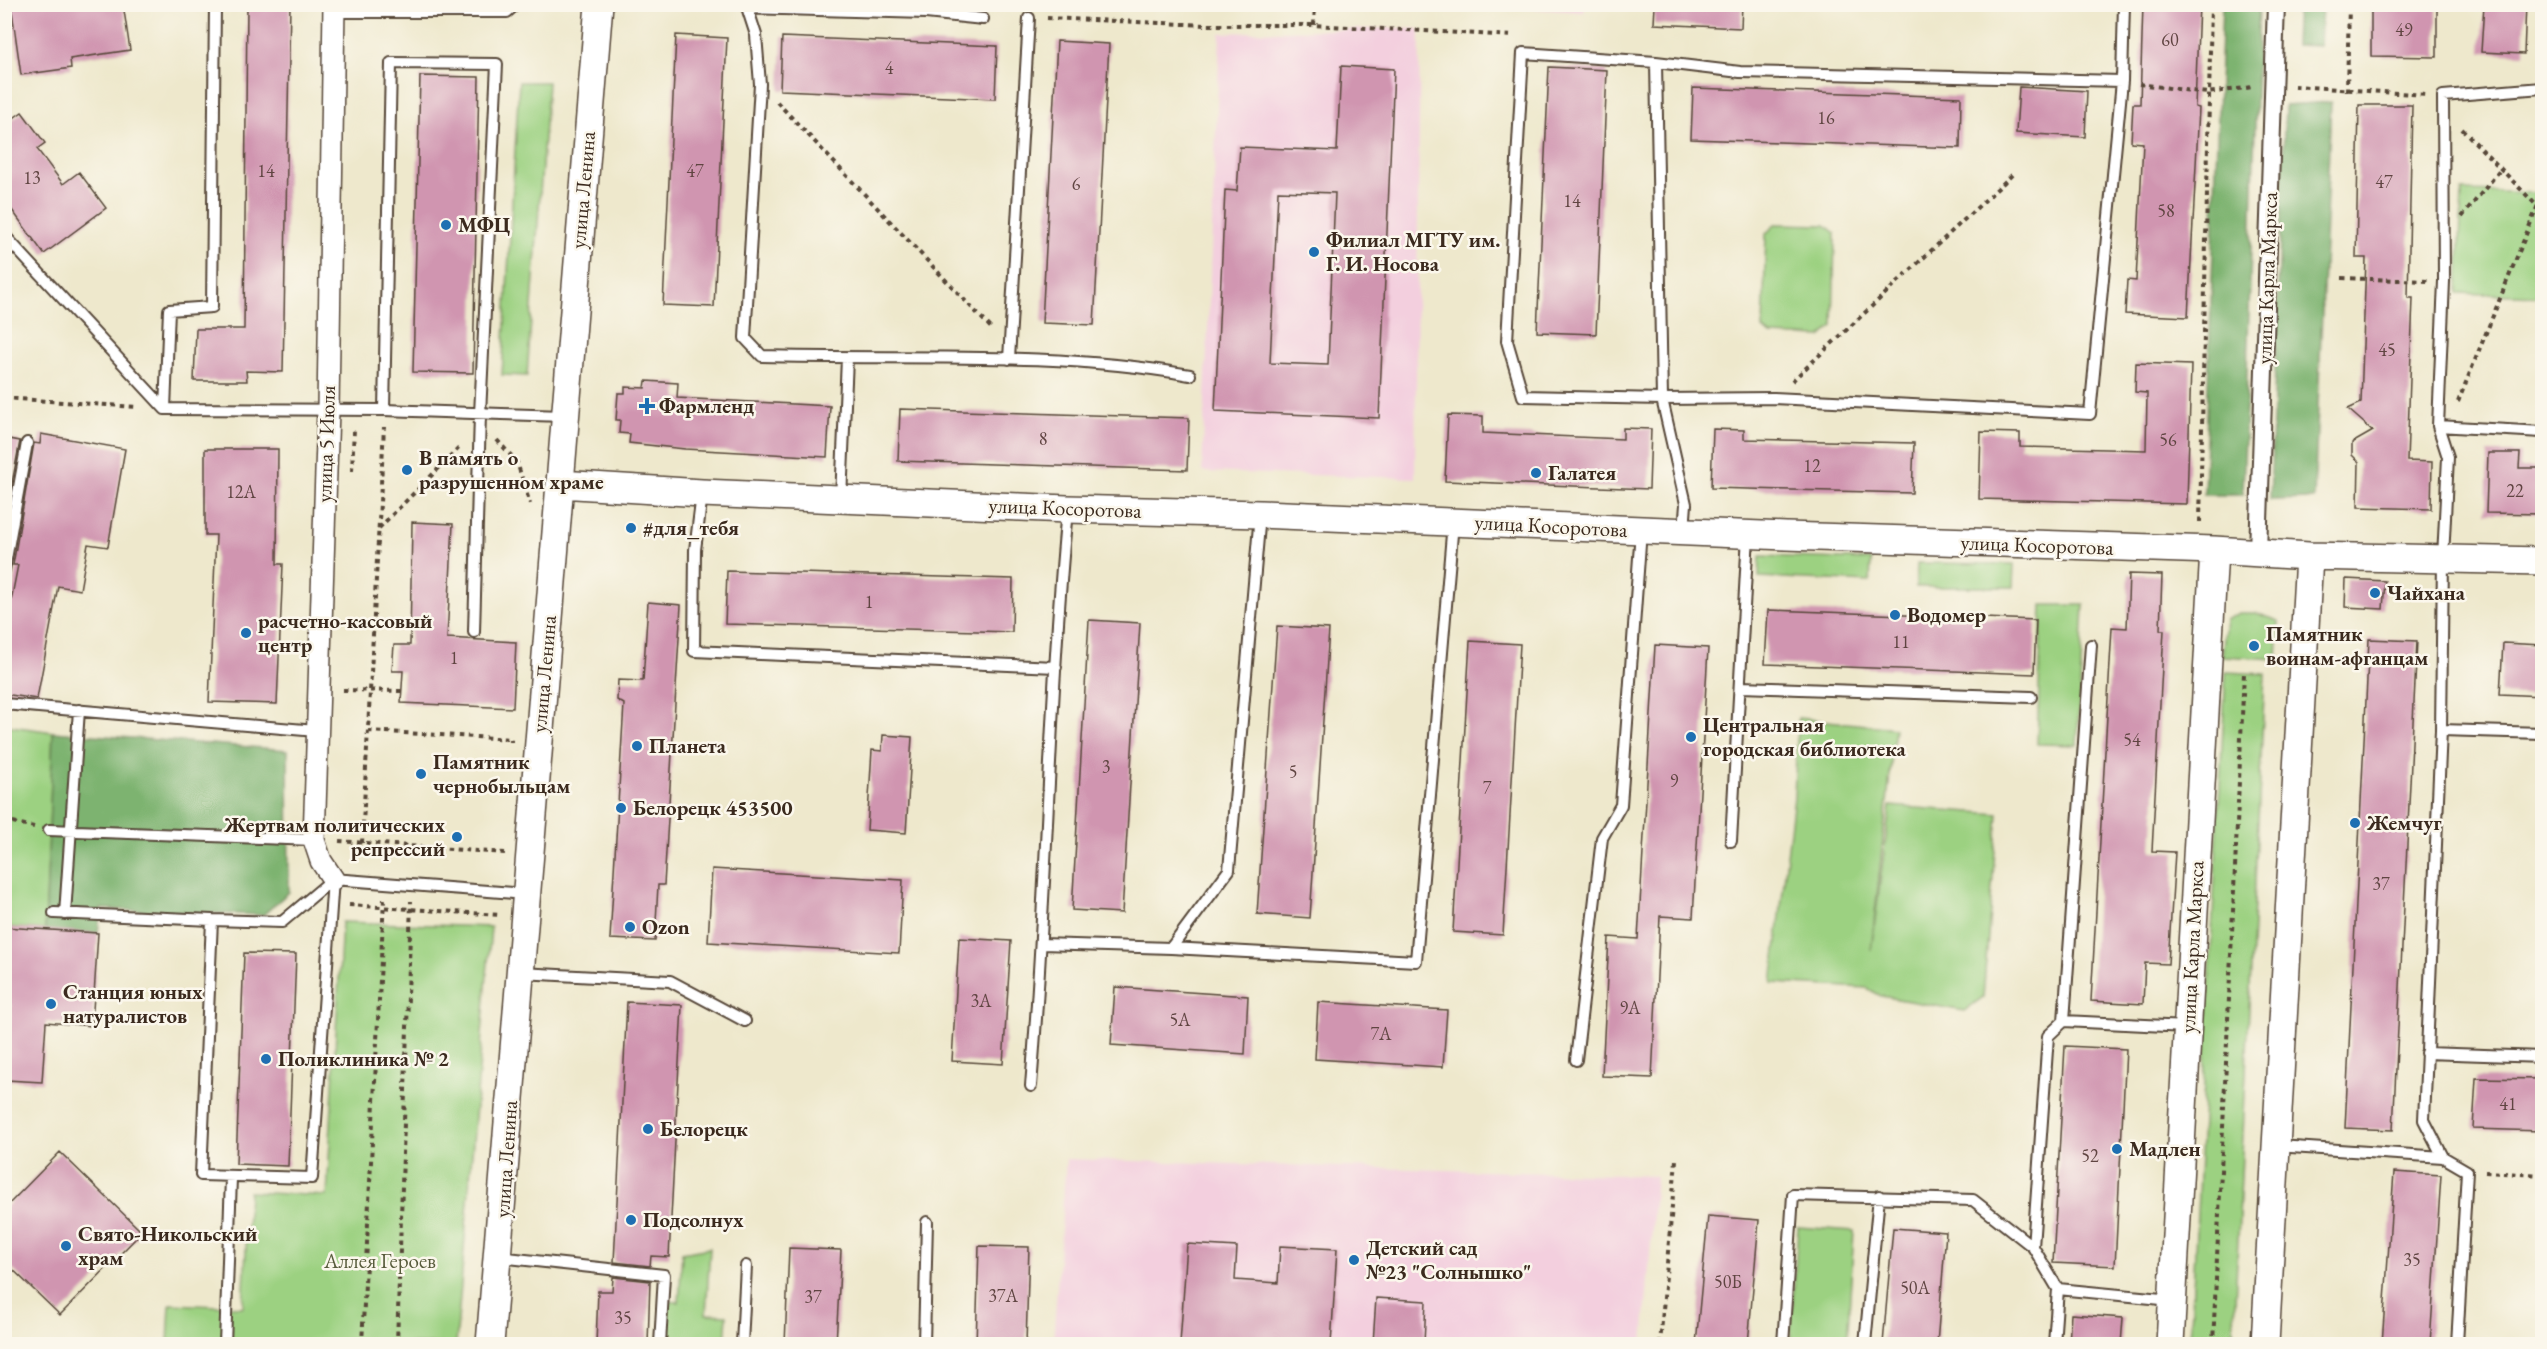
<svg xmlns="http://www.w3.org/2000/svg" width="2547" height="1349" font-family="'EB Garamond',serif">
  <style>
    .built { fill: #f3cfde }
    .green { fill: #9cd181; stroke: #6c7e50; stroke-width: 1.5 }
    .forest { fill: #7db36f; stroke: #5c6e46; stroke-width: 1.5 }
    .building { fill: #d095b0; fill-rule: evenodd }
    .lines { fill: none; stroke-linecap: round; stroke-linejoin: round }
    .service-casing { stroke: #564638; stroke-width: 14 }
    .pedestrian-casing { stroke: #564638; stroke-width: 20 }
    .minor-casing { stroke: #564638; stroke-width: 24 }
    .tertiary-casing { stroke: #564638; stroke-width: 30 }
    .path { stroke: #564638; stroke-width: 4; stroke-dasharray: 4.5 4.5; stroke-linecap: butt }
    .service { stroke: #fff; stroke-width: 10 }
    .pedestrian { stroke: #fff; stroke-width: 16 }
    .minor { stroke: #fff; stroke-width: 21 }
    .tertiary { stroke: #fff; stroke-width: 27 }
    .poi-dot { fill: #1f6fb2; stroke: #fbf7ec; stroke-width: 2 }
    .labels { text-anchor: middle; stroke-width: 5; stroke-linejoin: round; paint-order: stroke }
    .number-label { font-size: 18px; fill: #604542 }
    .street-label { font-size: 21px; fill: #3b2a1e; stroke: #fbf7ec }
    .poi-label { font-size: 21px; font-weight: bold; fill: #3b2a1e; stroke: #fbf7ec; text-anchor: start }
    .park-label { font-size: 21px; fill: #585c3c; stroke: #fbf7ec }
  </style>
  <rect width="100%" height="100%" fill="#fbf7ec"/>
  <filter id="ink" filterUnits="userSpaceOnUse"><feTurbulence type="fractalNoise" baseFrequency=".0167" numOctaves="2"/><feDisplacementMap in="SourceGraphic" scale="12" xChannelSelector="R" yChannelSelector="G"/><feConvolveMatrix kernelMatrix="1 2 1 2 8 2 1 2 1" color-interpolation-filters="sRGB"/></filter>
  <filter id="wash" filterUnits="userSpaceOnUse"><feTurbulence type="fractalNoise" baseFrequency=".008" numOctaves="4" result="noise"/><feDisplacementMap in="SourceGraphic" scale="24" xChannelSelector="R" yChannelSelector="G"/><feGaussianBlur stdDeviation="1.35" result="paint"/><feColorMatrix in="noise" values="0 0 0 0 0 0 0 0 0 0 0 0 0 0 0 0 0 1.4 0 .05"/><feComposite in="paint" operator="in"/></filter>
  <g filter="url(#wash)">
    <rect width="100%" height="100%" fill="#eee8cc"/>
    <path class="built" d="M1468,5H1584V12Z
      M1395,28L1420,29L1415,478L1202,472L1220,33Z
      M1066,1159L1656,1176L1643,1344H1053Z"/>
    <path class="green" d="M519,82H548L527,376L502,375Z
      M2462,191L2542,193V296L2458,293Z
      M1775,224L1825,225L1835,233L1833,326L1821,337L1770,335L1763,329L1766,234Z
      M1760,556L1871,560L1870,582L1759,577Z
      M1917,563L2014,564L2013,587H1916Z
      M2042,605H2084L2077,745L2037,744Z
      M2239,613H2256L2279,621L2277,659L2222,656L2226,620Z
      M2226,672L2265,674L2233,1344H2190Z
      M1798,718L1895,728L1871,951L1890,806L1998,814L1983,997L1964,1011L1881,996L1867,988L1772,983L1794,797Z
      M4,725L53,732L45,930L5,927Z
      M342,922L491,927L456,1344H168L170,1304L243,1307L249,1192L327,1196Z
      M1798,1227L1854,1231L1847,1344H1790Z
      M710,1248L706,1314L727,1315L725,1344H663V1301L679,1302L682,1253Z"/>
    <path class="forest" d="M2222,5H2259L2243,495H2204Z
      M2297,5H2322L2320,46L2295,45Z
      M2331,102L2314,499L2270,500L2285,105Z
      M53,732L288,750L289,892L263,915L101,909L98,933L45,930Z"/>
    <g id="blocks">
      <path class="building" d="M11,4H123L130,50L70,59L71,68L21,75Z
        M247,4H290L283,372L246,371L247,381H194L196,329H244Z
        M1655,4H1742L1741,28L1654,24Z
        M2143,4H2199L2195,107L2199,108L2188,317L2125,314L2127,280L2136,281L2143,143L2131,142L2133,104H2140Z
        M2371,4H2437V57L2371,56Z
        M2484,4H2526L2524,54L2481,52Z
        M676,35L727,38L714,307L663,305Z
        M782,37L997,46L995,99L780,90Z
        M1057,41L1109,44L1094,325L1042,323Z
        M1341,66L1394,69L1379,418L1215,411L1225,190L1237,191L1240,147L1337,151ZM1278,191L1335,193L1328,365L1270,363Z
        M1549,67L1607,70L1596,334L1537,332Z
        M420,76L479,77L473,373L413,372Z
        M2019,87L2087,91L2085,137L2016,133Z
        M1693,88L1961,97L1960,148L1691,139Z
        M2359,105H2412L2408,298H2413L2407,461L2432,462L2431,509L2358,507L2359,462L2352,455V443L2373,431L2348,409L2361,403L2366,258H2356Z
        M22,112L45,143L37,149L63,184L79,172L106,208L44,254L4,199V125Z
        M2136,363L2191,365L2187,504L1979,499L1981,432L2020,433V447L2146,450L2147,393L2135,392Z
        M646,381L678,383L677,398L830,406L827,457L685,449L629,443L630,434L619,433L620,420H616L618,393H625V387L645,388Z
        M900,409L1189,418L1187,470L898,461Z
        M1448,415L1483,416V433L1623,439V428L1651,429L1649,489L1445,481Z
        M1713,429L1744,430V439L1914,443L1912,493L1711,488Z
        M41,434L125,449L108,547L88,544L80,590L58,586L37,699L4,694V637L18,565H13L34,443L40,444Z
        M4,438L20,441L4,525Z
        M205,449H278L277,564H283L277,704L209,702L216,535H205Z
        M2488,453H2520L2519,468H2542V514L2486,513Z
        M412,522L453,524L447,638L516,642L513,708L401,703L403,671H392L394,645H410Z
        M727,571L1013,579L1012,632L725,624Z
        M2129,574L2162,575L2160,630H2164L2152,851L2175,852L2168,964L2145,963L2143,1004L2091,1001L2112,627L2127,628Z
        M2346,579L2385,581L2383,609L2345,607Z
        M648,602L681,605L664,885H658L655,941L610,939L624,704L617,700L618,680L643,681Z
        M1768,610L2036,620L2034,674L1765,664Z
        M1089,620L1140,623L1122,913L1072,910Z
        M1277,626L1329,629L1310,918L1257,914Z
        M2369,639L2417,641L2393,1130L2345,1128Z
        M1470,641L1520,644L1503,935L1453,932Z
        M2503,643L2542,645V696L2500,694Z
        M1655,645L1708,648L1693,918L1660,916L1652,1078L1602,1076L1609,937L1638,939Z
        M883,735L912,737L906,833L867,830L872,750L882,751Z
        M712,869L903,880L899,953L708,942Z
        M4,927L98,933L92,1026L46,1022L42,1082L6,1080L11,1005L4,1004Z
        M959,938L1011,941L1003,1064L952,1061Z
        M244,953L296,954L288,1166L236,1164Z
        M1115,987L1248,996L1245,1054L1111,1045Z
        M627,1002L682,1005L669,1257L651,1256L650,1266L614,1262Z
        M1318,1002L1447,1010L1443,1067L1315,1059Z
        M2065,1046L2126,1049L2115,1266L2053,1263Z
        M2476,1078L2542,1079V1131L2473,1129Z
        M60,1152L142,1232L60,1315L4,1261V1209Z
        M2394,1172L2441,1175L2430,1344H2382Z
        M1708,1216L1759,1220L1748,1344H1696Z
        M1893,1228L1946,1232L1937,1344H1883Z
        M1187,1244L1237,1247L1235,1280L1278,1283L1280,1246L1337,1249L1331,1344H1180Z
        M979,1246L1029,1247L1026,1344H976Z
        M789,1248L841,1250L836,1344H785Z
        M613,1277L650,1281L648,1344H596L598,1291H612Z
        M1376,1298L1426,1301L1424,1344H1373Z
        M2071,1314L2123,1318L2121,1344H2069Z"/>
    </g>
  </g>
  <g filter="url(#ink)">
    <use href="#blocks" fill-opacity="0" stroke="#564638" stroke-width="1.5"/>
    <g class="lines">
      <g class="service-casing">
        <path id="service" d="M746,4L756,35L760,84L745,338L762,356C904,360 1049,350 1190,375
          M747,8L926,13L983,19
          M334,12H507L516,4
          M1656,62L1523,53L1507,341L1523,396L1662,399L1774,398L2090,414L2122,81
          M4,235L165,409L384,410L564,416
          M1009,359L1029,18
          M165,409L169,310L212,307L215,4
          M384,410L391,63L497,64L480,414L474,632
          M2438,426L2542,432
          M702,494L695,550L694,651L1056,667
          M841,499L847,358
          M1684,531L1686,504L1662,399L1656,62L1740,72L2122,81L2124,4
          M4,570L27,443
          M1741,687L2031,697
          M4,704L316,731
          M2441,730L2542,733
          M49,830L314,840
          M1731,841L1748,535
          M333,879L312,1178L201,1175L212,920L282,922L333,879L526,894
          M54,913L212,920
          M65,914L79,710
          M1042,944L1171,948L1229,870L1260,514
          M1171,948L1416,961L1453,522
          M521,973L670,981L745,1021
          M2064,1021L2186,1027
          M2426,1053L2542,1057
          M1576,1060L1602,838L1621,805L1641,530
          M1031,1086C1047,894 1049,701 1067,510
          M2277,1146L2443,1157L2424,1120L2441,730L2443,558L2448,457L2438,426L2444,281L2443,96L2542,88
          M2443,1157L2467,1171L2457,1344
          M2033,1247L2048,1036L2064,1021L2091,645
          M499,1257L664,1275L660,1344
          M225,1344L231,1178
          M742,1344L746,1266
          M924,1344L927,1222
          M1783,1344L1793,1195L1973,1200L2033,1247L2058,1289L2172,1300
          M1865,1344L1879,1196
          M2054,1344L2058,1289"/>
      </g>
      <g class="pedestrian-casing">
        <path id="pedestrian" d="M2258,552L2276,4"/>
      </g>
      <g class="minor-casing">
        <path id="minor" d="M333,879L321,861L314,840L328,410L334,4"/>
      </g>
      <g class="tertiary-casing">
        <path id="tertiary" d="M560,484L702,493L1067,509L1260,514L1786,536L2214,550L2309,556L2542,561
          M490,1344L599,4
          M2170,1344L2214,550
          M2265,1344L2309,556"/>
      </g>
      <path class="path" d="M1047,18L1207,25H1314L1513,36
        M1314,25L1315,4
        M2139,84L2207,93L2253,87
        M2294,86L2427,95
        M2347,91L2349,4
        M777,102L992,329
        M2462,129L2542,211
        M2462,217L2501,169
        M2342,278L2428,281
        M1792,381L2013,174
        M4,398L137,407
        M2458,402L2538,205H2542
        M497,440L517,462L530,504
        M352,471L354,428
        M2200,522L2211,4
        M379,528L460,447
        M343,690L402,691
        M368,731L511,739V742
        M4,820L34,827
        M339,841L505,853
        M362,843L384,427
        M349,905L500,915
        M2485,1172L2542,1175
        M362,1344L384,899
        M397,1344L411,901
        M1660,1344L1676,1160
        M2213,1344L2244,673"/>
      <use href="#service" class="service"/>
      <use href="#pedestrian" class="pedestrian"/>
      <use href="#minor" class="minor"/>
      <use href="#tertiary" class="tertiary"/>
    </g>
  </g>
  <g class="poi-dot">
    <circle cx="446" cy="225" r="6"/>
    <circle cx="1314" cy="252" r="6"/>
    <path d="M644 397h6v6h6v6h-6v6h-6v-6h-6v-6h6z"/>
    <circle cx="407" cy="470" r="6"/>
    <circle cx="1536" cy="473" r="6"/>
    <circle cx="631" cy="528" r="6"/>
    <circle cx="2375" cy="593" r="6"/>
    <circle cx="1895" cy="615" r="6"/>
    <circle cx="246" cy="633" r="6"/>
    <circle cx="2254" cy="646" r="6"/>
    <circle cx="1691" cy="737" r="6"/>
    <circle cx="637" cy="746" r="6"/>
    <circle cx="421" cy="774" r="6"/>
    <circle cx="621" cy="808" r="6"/>
    <circle cx="2355" cy="823" r="6"/>
    <circle cx="457" cy="837" r="6"/>
    <circle cx="630" cy="927" r="6"/>
    <circle cx="51" cy="1004" r="6"/>
    <circle cx="266" cy="1059" r="6"/>
    <circle cx="648" cy="1129" r="6"/>
    <circle cx="2117" cy="1149" r="6"/>
    <circle cx="631" cy="1220" r="6"/>
    <circle cx="66" cy="1246" r="6"/>
    <circle cx="1354" cy="1260" r="6"/>
  </g>
  <g class="labels">
    <g class="number-label">
      <text x="2404" y="36">49</text>
      <text x="2170" y="46">60</text>
      <text x="889" y="74">4</text>
      <text x="1826" y="124">16</text>
      <text x="266" y="177">14</text>
      <text x="695" y="177">47</text>
      <text x="32" y="184">13</text>
      <text x="2384" y="188">47</text>
      <text x="1076" y="190">6</text>
      <text x="1572" y="207">14</text>
      <text x="2166" y="217">58</text>
      <text x="2387" y="356">45</text>
      <text x="1043" y="445">8</text>
      <text x="2168" y="446">56</text>
      <text x="1812" y="472">12</text>
      <text x="2515" y="497">22</text>
      <text x="241" y="498">12А</text>
      <text x="869" y="608">1</text>
      <text x="1901" y="648">11</text>
      <text x="454" y="664">1</text>
      <text x="2132" y="746">54</text>
      <text x="1106" y="773">3</text>
      <text x="1293" y="778">5</text>
      <text x="1674" y="787">9</text>
      <text x="1487" y="794">7</text>
      <text x="2381" y="890">37</text>
      <text x="981" y="1007">3А</text>
      <text x="1630" y="1014">9А</text>
      <text x="1180" y="1026">5А</text>
      <text x="1381" y="1040">7А</text>
      <text x="2508" y="1110">41</text>
      <text x="2090" y="1162">52</text>
      <text x="2412" y="1266">35</text>
      <text x="1728" y="1288">50Б</text>
      <text x="1915" y="1294">50А</text>
      <text x="1003" y="1302">37А</text>
      <text x="813" y="1303">37</text>
      <text x="623" y="1324">35</text>
    </g>
    <g class="street-label">
      <text transform="translate(583 190) rotate(-85)" y="7">улица Ленина</text>
      <text transform="translate(2267 278) rotate(-88)" y="7">улица Карла Маркса</text>
      <text transform="translate(326 444) rotate(-88)" y="7">улица 5 Июля</text>
      <text transform="translate(1065 508) rotate(2)" y="7">улица Косоротова</text>
      <text transform="translate(1551 526) rotate(3)" y="7">улица Косоротова</text>
      <text transform="translate(2037 545) rotate(2)" y="7">улица Косоротова</text>
      <text transform="translate(544 674) rotate(-85)" y="7">улица Ленина</text>
      <text transform="translate(2192 947) rotate(-87)" y="7">улица Карла Маркса</text>
      <text transform="translate(506 1159) rotate(-86)" y="7">улица Ленина</text>
    </g>
    <g class="poi-label">
      <text x="458" y="232">МФЦ</text>
      <text x="1326" y="247">Филиал МГТУ им.<tspan x="1326" dy="24">Г. И. Носова</tspan></text>
      <text x="659" y="413">Фармленд</text>
      <text x="419" y="465">В память о<tspan x="419" dy="24">разрушенном храме</tspan></text>
      <text x="1548" y="480">Галатея</text>
      <text x="643" y="535">#для_тебя</text>
      <text x="2387" y="600">Чайхана</text>
      <text x="1907" y="622">Водомер</text>
      <text x="258" y="628">расчетно-кассовый<tspan x="258" dy="24">центр</tspan></text>
      <text x="2266" y="641">Памятник<tspan x="2266" dy="24">воинам-афганцам</tspan></text>
      <text x="1703" y="732">Центральная<tspan x="1703" dy="24">городская библиотека</tspan></text>
      <text x="649" y="753">Планета</text>
      <text x="433" y="769">Памятник<tspan x="433" dy="24">чернобыльцам</tspan></text>
      <text x="633" y="815">Белорецк 453500</text>
      <text x="2367" y="830">Жемчуг</text>
      <text x="445" y="832" text-anchor="end">Жертвам политических<tspan x="445" dy="24">репрессий</tspan></text>
      <text x="642" y="934">Ozon</text>
      <text x="63" y="999">Станция юных<tspan x="63" dy="24">натуралистов</tspan></text>
      <text x="278" y="1066">Поликлиника № 2</text>
      <text x="660" y="1136">Белорецк</text>
      <text x="2129" y="1156">Мадлен</text>
      <text x="643" y="1227">Подсолнух</text>
      <text x="78" y="1241">Свято-Никольский<tspan x="78" dy="24">храм</tspan></text>
      <text x="1366" y="1255">Детский сад<tspan x="1366" dy="24">№23 "Солнышко"</tspan></text>
    </g>
    <g class="park-label">
      <text x="380" y="1268">Аллея Героев</text>
    </g>
  </g>
  <rect width="2547" height="1349" fill="none" stroke="#fbf7ec" stroke-width="24"/>
</svg>
